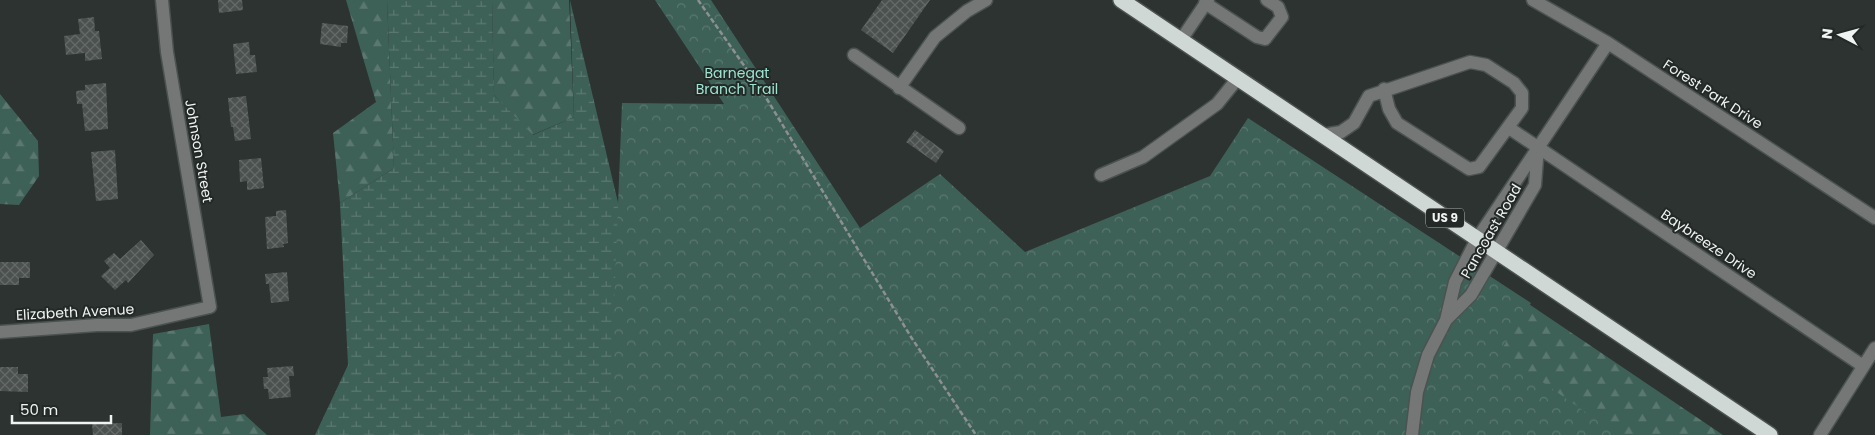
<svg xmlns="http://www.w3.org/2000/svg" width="1875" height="435" font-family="Poppins,sans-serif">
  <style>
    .forest { fill: url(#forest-firs) }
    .wetland { fill: url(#wetland-marsh) }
    .park { fill: url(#park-crowns) }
    .building { fill: url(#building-cross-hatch) }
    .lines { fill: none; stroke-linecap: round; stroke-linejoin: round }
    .minor-casing { stroke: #4b5250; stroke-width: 15 }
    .highway-casing { stroke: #4b5250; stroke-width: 18 }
    .path { stroke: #8c9190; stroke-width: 2.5; stroke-dasharray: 5 2.5; stroke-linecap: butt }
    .minor { stroke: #747776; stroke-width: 12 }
    .highway { stroke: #d0d8d5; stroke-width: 15 }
    .labels { text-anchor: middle; stroke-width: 4; stroke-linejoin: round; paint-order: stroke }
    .shield { fill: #232927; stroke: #b2b6b5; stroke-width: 1 }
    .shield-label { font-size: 12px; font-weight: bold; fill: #eff3f2 }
    .park-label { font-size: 14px; fill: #9ce4d0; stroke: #232927 }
    .street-label { font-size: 14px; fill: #eff3f2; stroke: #232927 }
  </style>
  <defs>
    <pattern id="forest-firs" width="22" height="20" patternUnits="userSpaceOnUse" patternTransform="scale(1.25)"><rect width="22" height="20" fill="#3e6157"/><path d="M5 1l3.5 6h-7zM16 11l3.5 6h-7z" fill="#5a7870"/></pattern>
    <pattern id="wetland-marsh" width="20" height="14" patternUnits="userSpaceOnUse" patternTransform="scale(1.25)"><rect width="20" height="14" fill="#3e6157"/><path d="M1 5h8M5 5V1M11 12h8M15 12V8" fill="none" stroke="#5a7870"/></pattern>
    <pattern id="park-crowns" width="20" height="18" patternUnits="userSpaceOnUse" patternTransform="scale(1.25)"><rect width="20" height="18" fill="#3e6157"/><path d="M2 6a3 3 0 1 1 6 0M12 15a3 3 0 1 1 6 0" fill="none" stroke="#5a7870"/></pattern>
    <pattern id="building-cross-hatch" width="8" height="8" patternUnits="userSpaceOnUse" patternTransform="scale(1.25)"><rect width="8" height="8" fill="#4b514f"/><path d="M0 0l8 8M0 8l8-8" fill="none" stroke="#656a69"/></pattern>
  </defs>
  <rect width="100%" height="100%" fill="#2c3331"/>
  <path class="forest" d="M346,0H387L394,168L340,203L333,133L376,102Z
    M492,0H569L574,117L532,135L494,95Z
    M0,94L38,141L39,176L19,205L0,204Z
    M1502,286L1723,435H1442Z
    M209,324L221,417L244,414L267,435H150L153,334Z"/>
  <path class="wetland" d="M387,0H492L494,95L533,135L574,117L570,0L643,308L631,435H315L348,365L340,203L394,168Z"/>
  <path class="park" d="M655,0H711L860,228L940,174L1025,252L1210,176L1248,118L1531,303L1500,352L1618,435H609L622,103L724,104Z"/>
  <path class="building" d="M218,0H242L243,10L219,13Z
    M882,0H930L893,53L861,30Z
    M94,17L95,31H99L102,59L85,61V53L66,55L64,36L80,34L78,19Z
    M322,23L348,26L347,43H341V47L320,44Z
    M249,42L250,55H255L257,72L236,74L233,44Z
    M106,83L108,129L85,131L82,104H77L76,91L85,90V85Z
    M246,96L251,139L235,141L233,127H231L228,98Z
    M915,130L944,151L936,163L906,142Z
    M115,150L118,199L96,201L91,152Z
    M261,158L264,188L247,190V181L240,182L239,160Z
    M286,210L288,243L283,244L284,247L267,249L265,217L276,216V211Z
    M141,240L154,255L128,283L126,280L115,290L101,276L110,268L104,261L114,253L120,259Z
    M0,262H30V278H19V285H0Z
    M287,272L289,301L271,303L269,284H266L265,274Z
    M293,366L294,376H289L291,397L269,399L268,389H264L263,377H268L267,368Z
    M0,367H18V374H28V392L0,391Z
    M122,423V435H93L92,424Z"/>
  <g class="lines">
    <g class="minor-casing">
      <path id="minor" d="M1533,0L1608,43L1875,218
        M1205,3L1257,37L1265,39L1282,17L1278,7L1267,0
        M1181,40L1208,0
        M854,55L959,128
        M899,88L935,37L967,11L986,0
        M1509,128L1863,366
        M1323,135L1341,132L1354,123L1369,96L1470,62L1486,65L1514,83L1522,93V108L1479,167L1469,169L1397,123L1389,109L1384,89
        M1538,146L1535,185L1471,295L1446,320L1455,282L1477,239L1608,43
        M1101,175L1143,157L1217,104L1238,78
        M0,332L97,325H131L210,307L167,52L162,0
        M1412,435L1417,392L1428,355L1446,320
        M1820,435L1875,348"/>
    </g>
    <g class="highway-casing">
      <path id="highway" d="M1121,0L1770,435"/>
    </g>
    <path class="path" d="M698,0L762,91L911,337L976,435"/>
    <use href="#minor" class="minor"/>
    <use href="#highway" class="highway"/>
  </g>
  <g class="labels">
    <rect class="shield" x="1426" y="208.5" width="38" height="19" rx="4"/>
    <g class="shield-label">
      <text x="1445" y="222">US 9</text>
    </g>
    <g class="park-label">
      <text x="737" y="78">Barnegat<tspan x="737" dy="16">Branch Trail</tspan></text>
    </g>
    <g class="street-label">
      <text transform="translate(1713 94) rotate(33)" y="5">Forest Park Drive</text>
      <text transform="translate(199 151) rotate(80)" y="5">Johnson Street</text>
      <text transform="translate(1491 231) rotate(-60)" y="5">Pancoast Road</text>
      <text transform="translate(1709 244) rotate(34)" y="5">Baybreeze Drive</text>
      <text transform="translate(75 312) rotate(-3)" y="5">Elizabeth Avenue</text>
    </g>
  </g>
  <g transform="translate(1840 35) rotate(276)" stroke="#232927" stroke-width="4" paint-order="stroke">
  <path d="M0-4L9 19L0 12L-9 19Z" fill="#eff3f2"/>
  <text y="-8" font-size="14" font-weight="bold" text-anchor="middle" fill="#eff3f2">N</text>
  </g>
  <path d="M12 415v8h99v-8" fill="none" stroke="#eff3f2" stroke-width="2.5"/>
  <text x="20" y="415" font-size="15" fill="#eff3f2" stroke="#232927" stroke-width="4" paint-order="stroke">50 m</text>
</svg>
